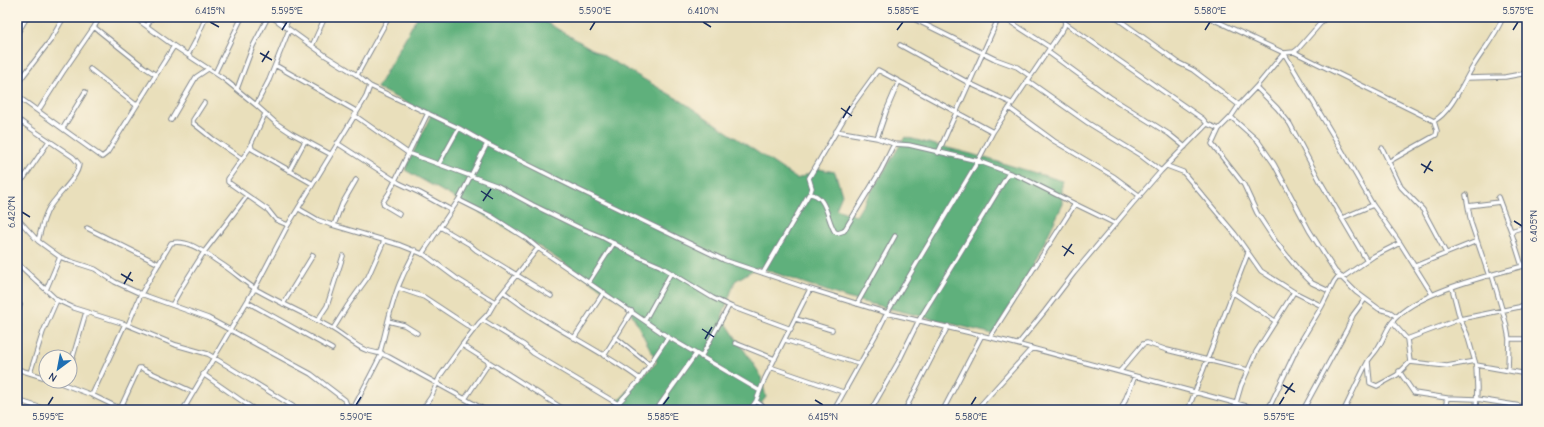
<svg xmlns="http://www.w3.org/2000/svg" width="1544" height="427" font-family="'Comic Neue',sans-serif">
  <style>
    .forest { fill: #5fb07c; stroke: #3d706d }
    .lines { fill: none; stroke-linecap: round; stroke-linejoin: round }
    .minor-casing { stroke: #82878c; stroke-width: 5.5 }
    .minor { stroke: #fff; stroke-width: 3.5 }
    .ticks { fill: none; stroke: #1b2f5e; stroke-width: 1.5 }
    .neatline { fill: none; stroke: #1b2f5e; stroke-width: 1.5 }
    .ticks-label { font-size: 10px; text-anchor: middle; fill: #1b2f5e }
  </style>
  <rect width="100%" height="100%" fill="#fcf5e5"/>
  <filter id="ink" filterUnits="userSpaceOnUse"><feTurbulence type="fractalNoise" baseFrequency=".025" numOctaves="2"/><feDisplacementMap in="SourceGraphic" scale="8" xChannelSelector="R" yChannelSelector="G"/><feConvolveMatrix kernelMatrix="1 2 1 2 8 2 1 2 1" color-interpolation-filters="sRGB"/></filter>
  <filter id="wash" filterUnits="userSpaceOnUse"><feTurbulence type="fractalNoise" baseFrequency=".012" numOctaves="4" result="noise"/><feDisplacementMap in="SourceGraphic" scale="16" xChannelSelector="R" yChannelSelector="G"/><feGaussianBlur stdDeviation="0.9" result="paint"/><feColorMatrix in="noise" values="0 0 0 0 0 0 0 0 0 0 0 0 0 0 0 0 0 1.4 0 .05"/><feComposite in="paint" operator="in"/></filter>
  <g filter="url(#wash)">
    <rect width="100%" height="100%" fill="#e9dfbb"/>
    <path class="forest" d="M417,17H537L683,102L797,179L819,169L835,172L842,195L836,209L856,216L905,137L971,154L1063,181V204L1026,280L993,334L847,298L758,267L735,281L722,317L760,374L766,397L756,410H609L657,362L627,305L532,242L405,170L431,115L377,88Z"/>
  </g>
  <g filter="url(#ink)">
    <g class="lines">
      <g class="minor-casing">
        <path id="minor" d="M134,17L174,46L224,79L256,105L276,123L291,133L330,154
          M272,17L326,56L357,75L370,86L459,128L487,144L571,186L724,260L810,289L887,313L1009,342L1261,410
          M910,17L995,59L1017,67L1030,76
          M990,17L997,20
          M1003,17L1051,48
          M1115,17L1179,63L1193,70L1239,105
          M1208,17L1284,53L1294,52L1298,49L1326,17
          M1065,23L1203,119L1207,124
          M147,26L152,17
          M94,27L144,67L156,75
          M285,27L289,17
          M17,34L27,17
          M900,45L969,83L1011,103
          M312,46L325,17
          M1048,52L1110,97L1169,134L1185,147
          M1294,52L1434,121
          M1284,53L1336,140L1373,205L1400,243L1432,294
          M188,55L195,42L206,17
          M275,65L356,111
          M90,69L136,105
          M215,73L242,17
          M357,75L389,17
          M1467,78L1505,77L1527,73
          M1027,80L1088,123L1140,155L1161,171
          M17,84L50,41L64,17
          M1256,87L1277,108L1290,124L1320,181L1367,261
          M237,89L253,46L268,17
          M17,96L102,157L107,153L174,46
          M204,103L193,120V123L213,139L241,158
          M256,105L269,80L289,30
          M1009,108L1054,141L1113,176L1140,196
          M38,111L63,72L94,27L100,17
          M265,114L251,144L252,149L313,184
          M354,115L408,153L498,186L533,205L578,227L602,237L639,257L660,266L713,298L732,307L791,329
          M1231,117L1258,141L1274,164L1309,230L1335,271L1356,292L1379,309L1390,312L1397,317
          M17,119L73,157L79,164C78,178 56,196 49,208C43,218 41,230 38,241
          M171,120L196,77L208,69
          M63,128L85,92
          M1219,129L1212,144L1244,185L1257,213L1276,242L1297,268L1312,283L1329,291
          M17,130L22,122
          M836,131L877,138L894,144
          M877,138L887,109L899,81
          M337,143L399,183L420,193L451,210
          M487,144L460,197L459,199L461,201L491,216L527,239L538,248L668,337L760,391
          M251,146L228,179V182L268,210L276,220L288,225
          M1382,148L1401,187L1423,210L1446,253
          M938,153L999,17
          M1388,162L1436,135L1437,131L1434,121C1452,111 1463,82 1474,65C1484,49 1496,35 1503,17
          M439,164L459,128
          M1167,166L1183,172L1235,234L1261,271L1294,292L1322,306L1334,282L1337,278H1342L1374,256L1400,243
          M289,171L305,141
          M17,176L22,179L24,178L49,141
          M810,194L812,188L809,178L849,110L878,70L993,132
          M1466,195L1471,223L1489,276
          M1498,197L1511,231L1522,266
          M1075,204L1116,224
          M1468,206L1500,202
          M299,209L318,220L329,224L400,245L425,255L456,278L495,302
          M399,214L384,205L383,202L389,193L428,113
          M17,218L38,241L60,257L70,261L95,269L115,282L141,294L208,318L311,374L345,400L347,405
          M1342,218L1373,205
          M334,225L342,204L356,180
          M440,227L469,244L476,250L551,296
          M87,228L159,264
          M1511,231L1527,226
          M422,254L459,199
          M17,263L57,300L74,308L125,324L176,345L208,354L299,410
          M1415,266L1477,241
          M763,273L809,194C827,194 827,221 835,232L838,233L844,231L881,170L894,144L909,145L978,161L1023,178L1075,204L990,337
          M1492,275L1506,323L1509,339L1508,370
          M589,282L614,243
          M398,288L424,297L474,330
          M1452,288L1460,319L1467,334L1476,365L1477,388L1476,410
          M46,290L60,257
          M504,292C546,326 597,347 640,379
          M1232,292L1275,321
          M247,302L332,349
          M283,304L313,255
          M857,304L895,236
          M172,305L182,287L204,252L247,196
          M17,312L20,305
          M796,319L832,330
          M483,320L524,345L533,353L618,404
          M645,320L671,273
          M317,321L327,306L343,256
          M388,321L404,325L417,333
          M128,325L141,294L171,243C190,239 206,254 220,263C233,271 244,282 257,290C282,304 308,315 333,329C342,334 358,348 366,350C375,353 381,353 389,357L485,410
          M333,329L348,305L368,277L384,241
          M615,337L650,365
          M574,338L604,292
          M1407,339L1460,319L1519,307L1527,303
          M1509,339H1527
          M785,340L859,364
          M735,343L775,359
          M1018,344L1045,311L1074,273L1133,203L1161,171L1207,124L1219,129L1231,117L1239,105L1256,87L1284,53
          M462,345L479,323L488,314L495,302L538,248
          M380,352C387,328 391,301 402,278C406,268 411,261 415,250
          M604,356L632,311
          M701,357L729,306
          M1368,362L1370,383L1377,386L1397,375L1410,362L1407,339L1392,322
          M1410,362L1447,366L1475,361
          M1476,365L1527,374
          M70,367L86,312
          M770,367L843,392
          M17,369L46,378
          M1120,371L1143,344L1147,343L1167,350L1248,370
          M1399,371L1414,393L1447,398L1477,399L1527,407
          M30,373L43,332L57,300
          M203,374L255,410
          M55,381L92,395L123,410
          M92,395L125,324
          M465,399L489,363
          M17,400L48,410
          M756,401L767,410
          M1236,403L1241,386L1256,352L1294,292
          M185,406L192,410
          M120,409L139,368H141L193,392
          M353,409L382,353
          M183,410L255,288L288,225L366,97L370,86
          M344,410L347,405L354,409
          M422,410L431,397L440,376L462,345L565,410
          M612,410L638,382L668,337
          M656,410L696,354
          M750,410L756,401L765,378L810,289
          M834,410L878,331L887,313L978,161L993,132L1064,27L1065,23L1063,17
          M871,410L900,359L919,320L1009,173
          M905,410L948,326
          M943,410L982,335
          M976,410L1032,348
          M1121,410L1135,376
          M1188,410L1248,253
          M1268,410L1298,346L1322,306
          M1303,410L1347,329L1353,315L1365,299
          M1344,410C1352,394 1359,378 1367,363C1370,357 1376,352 1379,346C1384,338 1387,328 1393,321C1416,292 1491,275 1527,265
          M1445,410L1447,398"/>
      </g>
      <use href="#minor" class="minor"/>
    </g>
  </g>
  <path class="ticks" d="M210,22L219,27M703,22L711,27M282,30L287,22M590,30L595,22M897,30L903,22M1205,30L1210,22M1513,30L1518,22M260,53L272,60M262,62L269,51M841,108L852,116M843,118L850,106M1421,164L1433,171M1424,173L1431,161M481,191L493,199M483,201L491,189M22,212L30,217M1514,221L1522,226M1062,246L1074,254M1064,256L1072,244M121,274L133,281M124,284L131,272M702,329L714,337M705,339L712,327M1283,385L1295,392M1285,394L1293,383M815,400L823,405M48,405L53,397M356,405L361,397M663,405L669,397M971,405L976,397M1279,405L1284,397"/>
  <rect width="1544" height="427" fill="none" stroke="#fcf5e5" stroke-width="44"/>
  <g transform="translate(58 369) rotate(212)"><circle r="19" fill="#fcf5e5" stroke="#a2a6af"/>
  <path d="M0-3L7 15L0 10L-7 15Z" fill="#1f6fb2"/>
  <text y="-6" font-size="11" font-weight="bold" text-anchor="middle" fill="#1b2f5e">N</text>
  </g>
  <rect x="22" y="22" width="1500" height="383" class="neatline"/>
  <g class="ticks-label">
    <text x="210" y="14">6.415°N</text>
    <text x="287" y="14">5.595°E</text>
    <text x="595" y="14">5.590°E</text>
    <text x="703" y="14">6.410°N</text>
    <text x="903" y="14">5.585°E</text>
    <text x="1210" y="14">5.580°E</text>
    <text x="1518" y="14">5.575°E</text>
    <text transform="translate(11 212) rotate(-90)" y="4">6.420°N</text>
    <text transform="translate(1533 226) rotate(-90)" y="4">6.405°N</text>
    <text x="48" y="420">5.595°E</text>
    <text x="356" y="420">5.590°E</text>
    <text x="663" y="420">5.585°E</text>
    <text x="823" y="420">6.415°N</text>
    <text x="971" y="420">5.580°E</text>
    <text x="1279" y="420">5.575°E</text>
  </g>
</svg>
